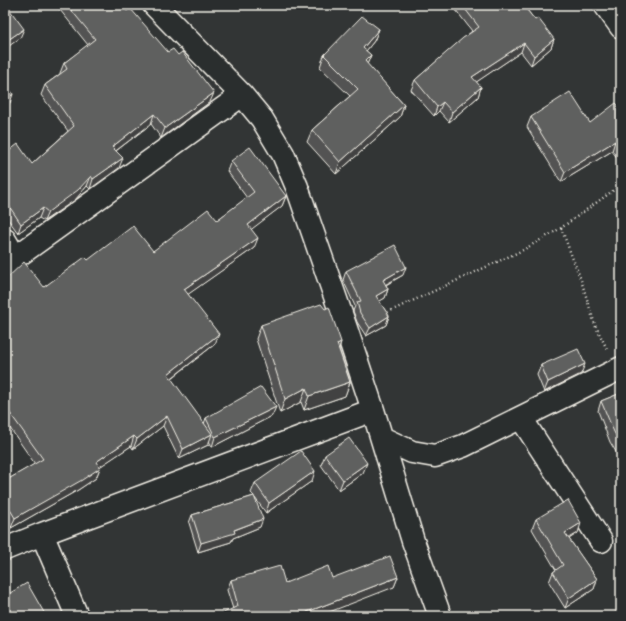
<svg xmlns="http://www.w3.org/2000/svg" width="626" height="621" font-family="'Playpen Sans',sans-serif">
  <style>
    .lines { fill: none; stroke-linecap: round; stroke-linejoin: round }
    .minor-casing { stroke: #f4f1e8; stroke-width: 25 }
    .path { stroke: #f4f1e8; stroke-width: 2.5; stroke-dasharray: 1 3; stroke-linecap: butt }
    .minor { stroke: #2a2d2e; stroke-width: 22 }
    .wall { fill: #525352; stroke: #f4f1e8 }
    .shaded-wall { fill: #424342; stroke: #f4f1e8 }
    .building { fill: #5f605f; stroke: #f4f1e8 }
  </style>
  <rect width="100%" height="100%" fill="#323535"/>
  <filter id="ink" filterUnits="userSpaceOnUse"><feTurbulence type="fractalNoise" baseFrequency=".025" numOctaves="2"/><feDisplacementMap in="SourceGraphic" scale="8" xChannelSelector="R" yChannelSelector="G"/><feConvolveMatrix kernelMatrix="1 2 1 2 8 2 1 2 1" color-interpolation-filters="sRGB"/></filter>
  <g filter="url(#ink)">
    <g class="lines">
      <g class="minor-casing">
        <path id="minor" d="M154,5L242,95L262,119L283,154L297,187L347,331L373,410L413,541L440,616
          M605,5L621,27
          M5,240L15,257
          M5,265L242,95
          M521,418L601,541
          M382,438L412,452L435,456L463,446L621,368
          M42,534L77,616
          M5,549L42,534L373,410"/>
      </g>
      <path class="path" d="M561,228L581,280L595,325L607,349
        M384,314L523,250L561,228L621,185"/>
      <use href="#minor" class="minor"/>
    </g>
    <path class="wall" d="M56,5H122L210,102L161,138L151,124L116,151L119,168L90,189L87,186L75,200L44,221L39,218L18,233L5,215V154L32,164L68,131L41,95L45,85L60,74V73L64,63L88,45Z
      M452,5H523L535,20L554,39L551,48L531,65L521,52L476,82L481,87L478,97L449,122L439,111L434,116L411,90L415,80L472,31Z
      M379,29L374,41L366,51L371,55L367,64L404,105L400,117L336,174L307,142L312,130L350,96L320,67L324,55Z
      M621,109V163L612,151L561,182L527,127L531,117L590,123Z
      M231,161L286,196L282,206L251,229L254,248L188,294L215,344L171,379L204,424L206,418L272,416L212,447L209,441L208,445L179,459L163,426L133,449L131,446L99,467L100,468L96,478L78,490L11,528L5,518V481L35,464L5,421V280L44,287L88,260L153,251L217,220L247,198L227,171Z
      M346,271L403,275L386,285L388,289L385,298L379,301L389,316L386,325L366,336L357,322L353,311L355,306L343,280Z
      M261,325L341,342L339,349L350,382L345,396L304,410L301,402L280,413L256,339Z
      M541,365L581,374L544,392L537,375Z
      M621,393V460L610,442L598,411L601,401Z
      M325,455L363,473L339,490L321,465Z
      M312,481L266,513L255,498L260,527L233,538L231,542L198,552L189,523L192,515L254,496L251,493L255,483Z
      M536,519L578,533L569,539L597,579L594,589L565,608L549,582L553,572L556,570L532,529Z
      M398,577L394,587L233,609L227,590L231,580L285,583L332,578Z"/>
    <path class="shaded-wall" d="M24,29L20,38L5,49V42Z
      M379,29L374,41L359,60L363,48Z
      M554,39L551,48L531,65L534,56Z
      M524,43L521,52L469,87L472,77Z
      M371,55L366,67L365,61Z
      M481,87L478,97L449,122L452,112Z
      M214,93L210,102L161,138L165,128Z
      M13,94L10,103L5,107V100Z
      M443,102L439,111L434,116L437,107Z
      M404,105L400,117L336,174L340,162Z
      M154,114L151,124L109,156L112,147Z
      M615,141L612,151L561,182L565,172Z
      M123,158L119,168L90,189L93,179Z
      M91,176L87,186L75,200L44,221L48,212Z
      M286,196L282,206L244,235L248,225Z
      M43,208L39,218L18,233L21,224Z
      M258,238L254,248L180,300L184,289Z
      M406,267L403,275L379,288L383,280Z
      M388,289L385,298L373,305L376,296Z
      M389,316L386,325L366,336L370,328Z
      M219,334L215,344L164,384L168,374Z
      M341,342L336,356L337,344Z
      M585,364L581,374L544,392L548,382Z
      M350,382L345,396L304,410L309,396Z
      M306,388L301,402L280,413L285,399Z
      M276,407L272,416L212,447L215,437Z
      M167,416L163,426L133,449L137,439Z
      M212,434L208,445L179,459L183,449Z
      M134,436L131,446L92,472L96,462Z
      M367,463L363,473L339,490L343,480Z
      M100,468L96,478L78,490L11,528L15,518Z
      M315,471L312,481L266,513L269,503Z
      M263,519L260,527L233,538L231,542L198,552L201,543Z
      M581,523L578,533L561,543L565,533Z
      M398,577L394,587L319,616H299L307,612Z
      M597,579L594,589L565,608L569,598Z"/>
    <path class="building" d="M67,5H122L127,11L130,8L168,52L173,49L178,55L182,52L214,93L165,128L154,114L112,147L123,158L93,179L91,176L78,190L48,212L43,208L21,224L5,200V154L18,144L32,164L74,126L45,85L67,69L64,63L95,39Z
      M462,5H523L535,20L538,18L554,39L534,56L524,43L472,77L481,87L452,112L443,102L437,107L415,80L463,38L479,27Z
      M7,6L24,29L5,42V7Z
      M362,16L379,29L363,48L371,55L365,61L404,105L340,162L312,130L358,89L324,55Z
      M5,83L13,94L5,100Z
      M570,92L590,123L616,103L621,109V148L615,141L565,172L531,117Z
      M250,147L286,196L248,225L258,238L184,289L219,334L168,374L212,434L183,449L167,416L137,439L134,436L96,462L100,468L82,480L15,518L5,501V481L43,459L7,409L5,410V280L24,262L44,287L85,257L88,260L133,226L153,251L208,209L217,220L254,192L231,161Z
      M395,245L406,267L383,280L388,289L376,296L389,316L370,328L360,313L357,302L361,301L346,271Z
      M321,304L325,309L329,307L341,342L337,344L350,382L309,396L306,388L285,399L261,325Z
      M578,349L585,364L548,382L541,365Z
      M261,387L276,407L215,437L206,418Z
      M621,393V444L614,432L601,401Z
      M349,438L367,463L343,480L325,455Z
      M301,451L315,471L269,503L255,483Z
      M254,496L263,519L234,530L235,533L201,543L192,515Z
      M568,500L581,523L565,533L597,579L569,598L553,572L563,565L536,519Z
      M390,556L398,577L307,612V613L299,616H217L238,606L231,580L280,566L285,583L328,566L332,578Z
      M27,583L46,616H5V596Z
      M621,609V616H614L613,614Z"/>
  </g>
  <rect width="626" height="621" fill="none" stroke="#2a2d2e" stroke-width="20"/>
  <rect x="10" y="10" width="606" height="601" fill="none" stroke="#f4f1e8" stroke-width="1.5" filter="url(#ink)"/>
</svg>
